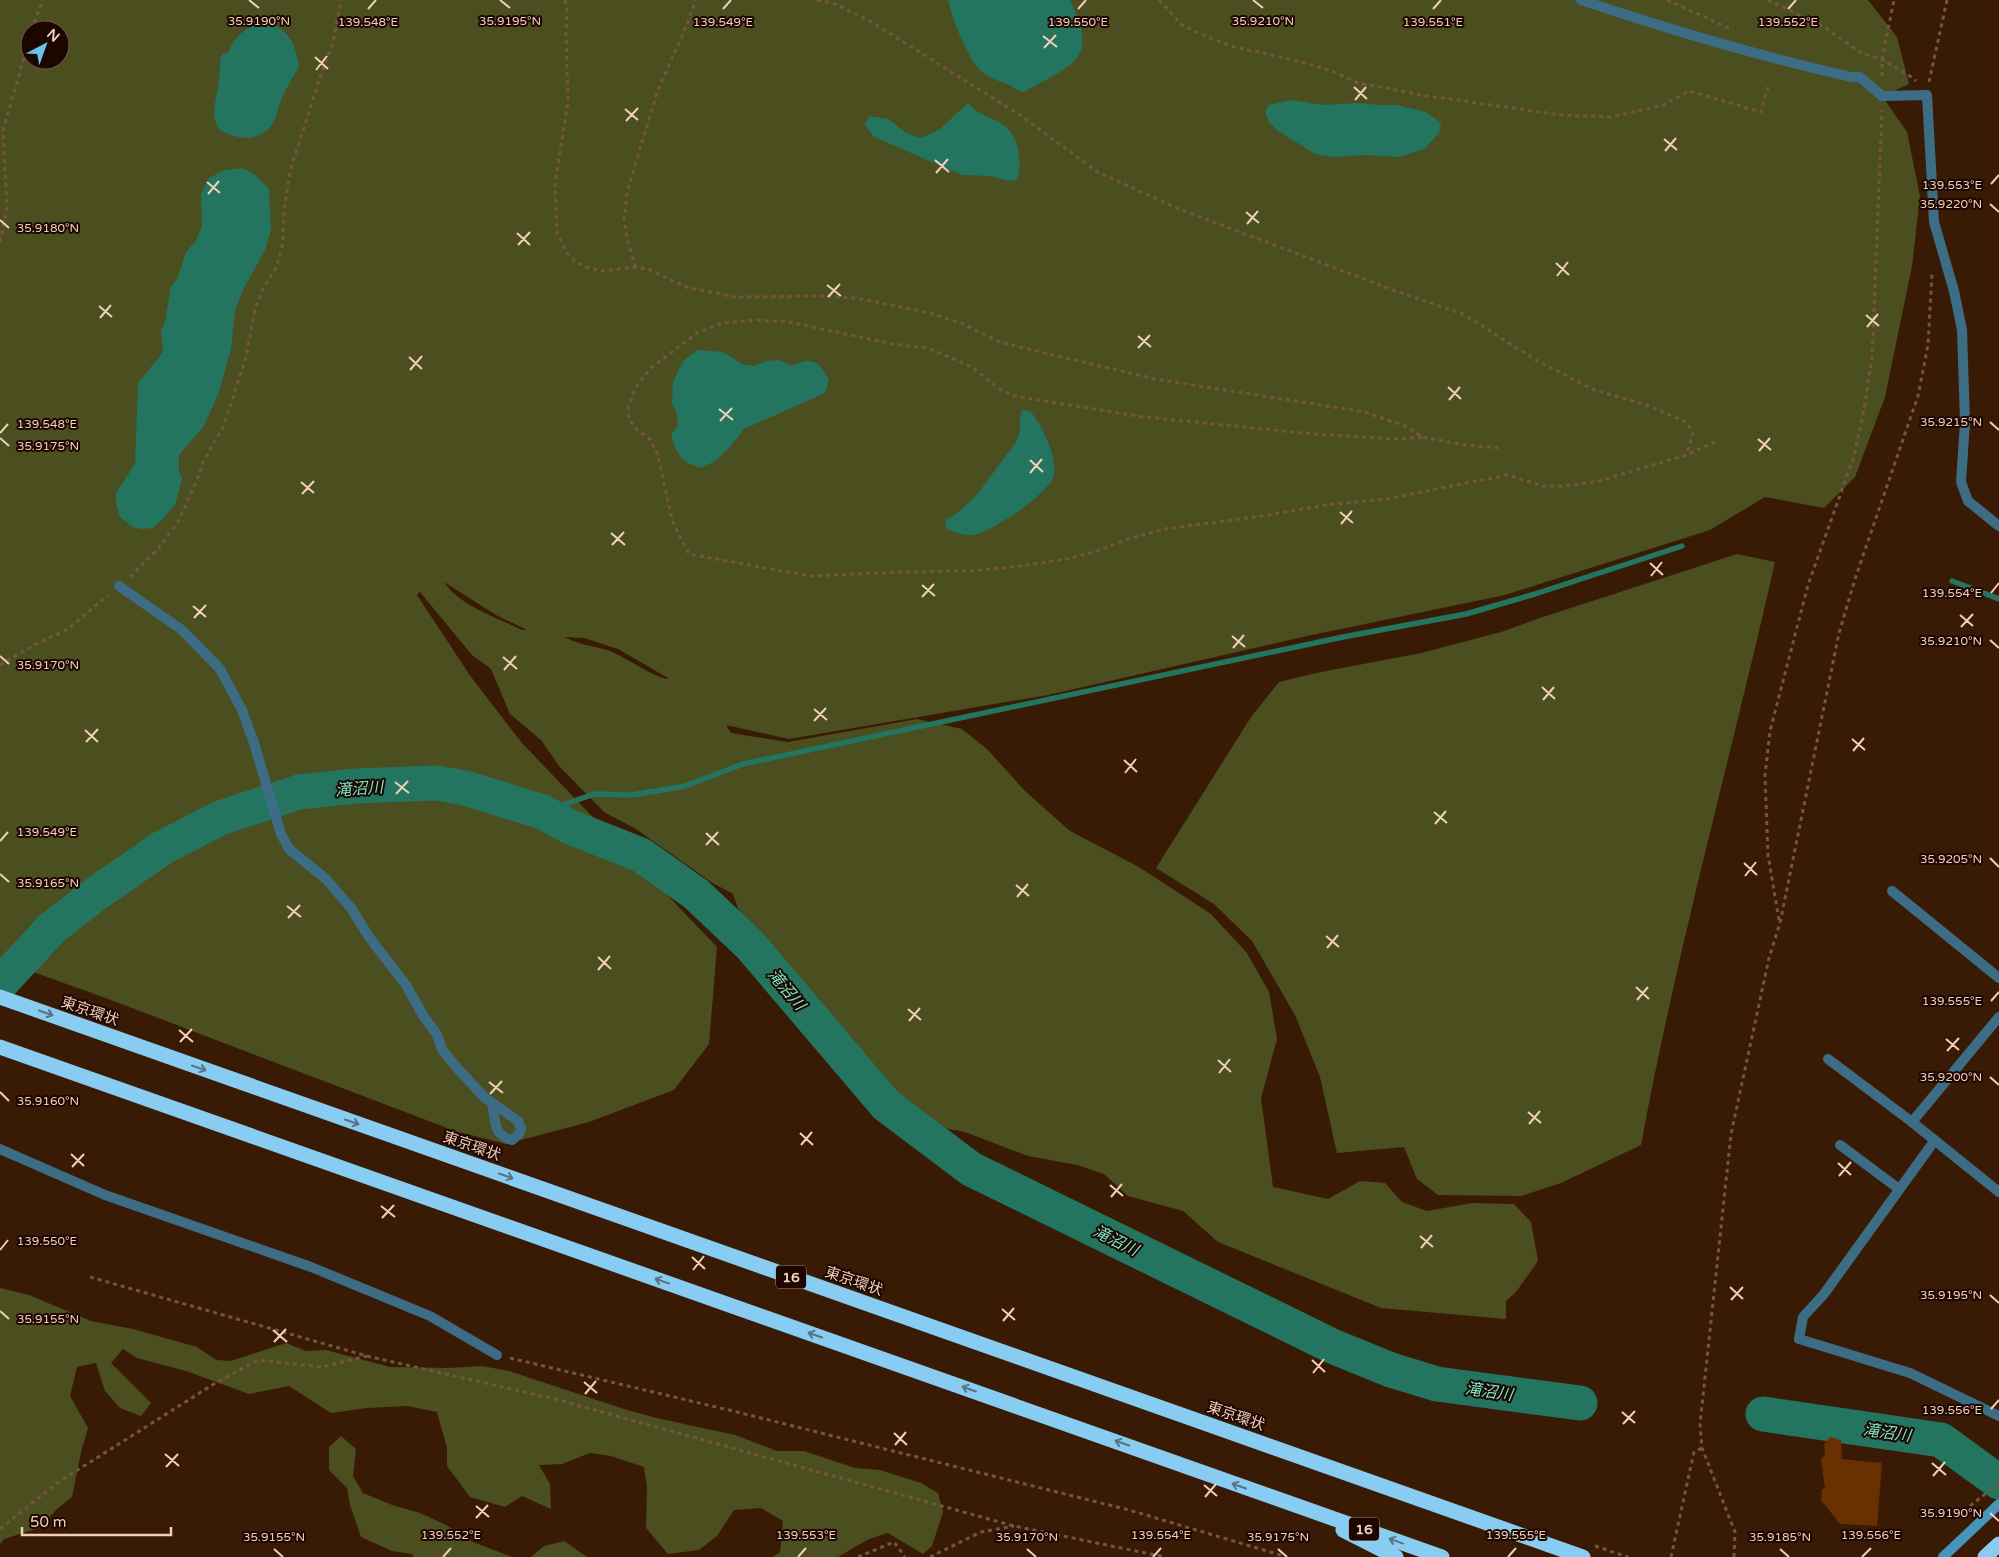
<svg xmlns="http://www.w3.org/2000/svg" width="1999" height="1557" font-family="'Varela Round','Noto Sans JP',sans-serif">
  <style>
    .green { fill: #4b4e1f; fill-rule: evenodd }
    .water { fill: #237560 }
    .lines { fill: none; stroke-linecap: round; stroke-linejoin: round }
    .stream { stroke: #237560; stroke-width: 5.5 }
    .river { stroke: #237560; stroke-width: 35 }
    .building { fill: #693101 }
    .path { stroke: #755540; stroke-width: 3; stroke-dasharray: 4 4; stroke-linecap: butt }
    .lane { stroke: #3d6d85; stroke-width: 10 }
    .street { stroke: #3d6d85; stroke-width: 10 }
    .secondary { stroke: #4595bd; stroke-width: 10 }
    .highway { stroke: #88cdf1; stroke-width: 15 }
    .oneway { stroke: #577385 }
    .ticks { fill: none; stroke: #f2cfbb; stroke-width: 2 }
    .labels { text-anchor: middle; stroke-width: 4; stroke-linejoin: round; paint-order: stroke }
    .shield { fill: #1c0600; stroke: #b29383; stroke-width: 1 }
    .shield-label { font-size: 14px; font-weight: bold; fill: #f2cfbb }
    .street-label { font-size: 15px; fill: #f2cfbb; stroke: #1c0600 }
    .water-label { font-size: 16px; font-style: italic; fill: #79eac9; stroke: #1c0600 }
    .ticks-label { font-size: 12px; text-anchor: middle; fill: #f2cfbb; stroke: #1c0600; stroke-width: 4; stroke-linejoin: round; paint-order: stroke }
  </style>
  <rect width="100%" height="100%" fill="#391b05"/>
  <path class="green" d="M0,0H1868L1897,37L1909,84L1882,96L1907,132L1920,196L1912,266L1885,397L1855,477L1824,508L1765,497L1710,530L1505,595L1307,636L1048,695L789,739L726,725L731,733L788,742L917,719L962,729L987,749L1024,790L1070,831L1139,867L1211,914L1247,953L1269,992L1277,1039L1261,1098L1273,1187L1328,1199L1360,1181L1385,1183L1402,1202L1427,1211L1472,1203L1514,1204L1531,1222L1538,1261L1516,1292L1506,1301V1319L1381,1308L1218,1242L1183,1211L1128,1196L1104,1174L1077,1165L1028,1156L965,1132L928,1125L886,1084L816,1008L741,917L733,894L711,882L636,829L604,812L559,766L541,740L510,714L491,669L472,655L420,592L417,595L471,677L522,743L717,947L709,1044L674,1090L589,1122L506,1144L455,1131L111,1000L0,960ZM30,30H60V60H30ZM444,582L496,615L527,630H522C496,617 460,606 444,582ZM565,637L584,638L618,649L668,678L666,679C646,673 629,659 610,651C595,646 578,645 565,637Z
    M1737,554L1775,562C1731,757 1677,949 1641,1145L1561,1183L1521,1196L1438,1195L1417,1179L1404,1147L1337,1153L1320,1077L1295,1015L1252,941L1214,904L1156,868L1251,717L1279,682L1316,673L1421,653L1501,632L1540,618Z
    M0,1288L29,1295L91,1321L133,1329L197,1347L216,1360L231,1361L286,1343L306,1351L326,1350L390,1367L448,1368L482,1366L509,1371L627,1410L661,1419L735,1435L777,1451H804L855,1468L880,1470L921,1483L938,1493L943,1512L932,1546L923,1554L888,1533L869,1539L838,1557H773L780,1552L783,1521L761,1508L734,1510L717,1536L699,1550L668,1554L646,1528L647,1487L644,1467L611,1456L590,1453L562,1464L539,1465L550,1484L551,1509L522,1496L505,1507L470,1497L447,1466V1448L437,1412L407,1406L367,1408L331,1413L289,1386L249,1394L186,1371L137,1358L123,1349L111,1363L151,1403L141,1416L120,1408L105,1391L96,1363L77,1367L70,1396L88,1428L81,1452L72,1497L57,1509L39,1528L4,1539L0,1544Z
    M341,1436L356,1449L353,1476L363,1493L392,1505L420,1513L444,1524L473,1542L512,1557H414L412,1554L392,1551L361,1537L350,1505L347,1488L329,1470V1447Z
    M564,1541L587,1557H531L544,1546Z"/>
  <path class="water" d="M948,0H1070C1100,61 1073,64 1024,92C1017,91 1014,87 1007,84C997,80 988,78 980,70C968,59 951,16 948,0Z
    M270,22C291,34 295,43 299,66C293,78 284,90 280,103C275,114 278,120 267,130C259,137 249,139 239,137C203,131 216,106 219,80C220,71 219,63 222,54L228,52C237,33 248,24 270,22Z
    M1292,100L1321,105L1361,103L1378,105H1396L1426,112L1441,123L1439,133L1424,149L1399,157L1365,155L1334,157L1315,154L1278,131L1269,122L1265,112L1269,105Z
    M968,103C979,117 998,118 1007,128C1020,140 1021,163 1018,179L1011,181L990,176L962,175L874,137L865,125L869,116L888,119L906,133L921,138L940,129Z
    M242,168L254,174L269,189L271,229L266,248L243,290L235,311L231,349L219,392L204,426L179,455V470L182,479L175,505L163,519L153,528L142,529L132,527L120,517L116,503V493L135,464L138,383L163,352L161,331L165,321L171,287L178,277L186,252L195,242L202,227L201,194L209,178L225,170Z
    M698,350L723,352L742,364L755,366L766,361L780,360L791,366C812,356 820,361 829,380L825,393L744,429L730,447L715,461L702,468C681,462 678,457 671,436L678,424L676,411L672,404L673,382L683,361Z
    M1022,410L1030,411C1042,424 1059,460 1053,478C1046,495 990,534 972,535C964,536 954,532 946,529L945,520C970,508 985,484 1001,462C1006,455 1013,448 1017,440C1022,430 1018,420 1022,410Z"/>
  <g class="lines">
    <path class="stream" d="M1952,581L1999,599
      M543,812L594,794L632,795L685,786L743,764L1343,637L1466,614L1535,594L1682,546"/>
    <path class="river" d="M0,984L52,928L97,893L162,848L220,818L299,792L355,786L436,783L465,788L543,812L570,827L641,855L696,894L750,945L886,1105L971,1169L1332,1346L1391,1370L1437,1384L1580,1403
      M1763,1414L1941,1440L1999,1482"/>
  </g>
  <path class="building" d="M1830,1437L1841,1440L1842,1459L1882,1463L1877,1526L1840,1524L1821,1500L1822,1489H1825L1821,1459L1825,1456L1824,1444Z"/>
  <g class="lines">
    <path class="path" d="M565,0L567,8L566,33L568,101L555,184L557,233L567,253L576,262L586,267L601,271L636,267L650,270L686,287L735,297L826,296L856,298L896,306L930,313L961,323L1000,342L1028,349L1155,379L1365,412L1408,427L1422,437L1465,445L1501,448
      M817,0L835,4L870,21L1020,115L1096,171L1174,207L1393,290L1463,314L1536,360L1592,389L1646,405L1687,422L1693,435L1686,455
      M1159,0L1182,25L1205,36L1231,46L1298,61L1334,72L1358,83L1428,96L1561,115L1612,117L1663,105L1689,91L1761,112L1768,87
      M1667,0L1733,30
      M1768,0L1824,27L1863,54L1882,59L1913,78L1916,81
      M31,30L43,0
      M1882,76V59L1894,0
      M1929,82L1947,0
      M0,242L7,208L3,131L30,36
      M636,267L628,243L624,220L627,192L658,90L683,34L696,0
      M1422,437L1395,439L1313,434L1144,417L1014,396L999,389L972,367L928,348L893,344L789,322L755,320L722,323L697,333L651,368L636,387L628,407L629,419L635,428L650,439L657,453L673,523L689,554L810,576L902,572L970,571L1012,567L1067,559L1094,552L1128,539L1164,529L1256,517L1326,505L1386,499L1507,475L1543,486H1563L1599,481L1686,455L1719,440
      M130,577L158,549L178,522L197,480L203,462L224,425L246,357L255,309L263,289L276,268L283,243L284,210L290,171L321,74L333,42L341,0
      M0,665L34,645L68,629L108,595
      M1779,920L1768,855L1765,775L1770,731L1808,585L1854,456L1863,415L1872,358L1882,110
      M90,1277L367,1356L555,1399L1014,1526L1165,1557
      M510,1358L733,1411L1129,1510L1287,1557
      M1970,1506L1999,1483
      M0,1529L57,1483L217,1382L258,1360L322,1367L367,1356
      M1595,1546L1628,1557
      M858,1557L894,1542L905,1557
      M930,1557L981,1532L1014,1526
      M1671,1557L1694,1452L1702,1448
      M1734,1557L1735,1532L1702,1448L1700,1424L1731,1134L1769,958L1780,923L1839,633L1856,576L1918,396L1928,345L1932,273"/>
    <path class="lane" d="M119,586L182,630L220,669L242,710L254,743L281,834L289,849L326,879L351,908L369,937L406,985L424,1017L436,1033L443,1051L459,1070L484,1097L518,1121L521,1128L519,1134L512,1140C492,1135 496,1120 492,1103
      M1892,891L1999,978
      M1828,1059L1912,1122
      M0,1149L105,1195L311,1267L430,1316L497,1355"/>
    <path class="street" d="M1581,0C1670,30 1759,56 1851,77H1860L1882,96L1927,95L1934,222L1954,291L1962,330L1965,422L1961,482L1968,501L1999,526
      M1999,1017L1912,1122L1999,1192
      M1935,1140L1824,1294L1803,1317L1799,1339L1910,1373L1999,1416
      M1840,1145L1899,1189"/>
    <path class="secondary" d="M1943,1557L1999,1504"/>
    <path class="highway" d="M0,997L1583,1557
      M0,1047L1442,1557
      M1343,1530L1396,1557
      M1985,1557L1999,1544"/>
  </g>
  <defs><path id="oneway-shaft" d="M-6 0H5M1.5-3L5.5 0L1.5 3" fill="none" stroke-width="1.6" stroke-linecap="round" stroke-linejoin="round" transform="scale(1.25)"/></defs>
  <g class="oneway">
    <use href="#oneway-shaft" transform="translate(46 1013) rotate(19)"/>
    <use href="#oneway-shaft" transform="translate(199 1068) rotate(19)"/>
    <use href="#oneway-shaft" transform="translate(352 1122) rotate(19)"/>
    <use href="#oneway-shaft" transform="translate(506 1176) rotate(19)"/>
    <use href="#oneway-shaft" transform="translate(662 1281) rotate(-161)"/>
    <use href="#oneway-shaft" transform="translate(815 1335) rotate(-161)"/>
    <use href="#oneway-shaft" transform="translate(969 1389) rotate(-161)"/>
    <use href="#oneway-shaft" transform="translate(1122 1443) rotate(-161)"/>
    <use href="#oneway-shaft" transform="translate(1239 1486) rotate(-161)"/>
    <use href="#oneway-shaft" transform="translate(1396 1541) rotate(-160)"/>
  </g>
  <path class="ticks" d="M249,0L259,8M500,0L510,8M1253,0L1263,8M368,9L376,0M723,9L731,0M1078,9L1086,0M1433,9L1441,0M1788,9L1796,0M1043,36L1057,47M1044,48L1056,35M315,57L328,69M316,70L327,56M1354,87L1367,99M1355,100L1366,87M625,109L638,120M626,121L638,108M1664,139L1677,150M1665,151L1676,138M935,160L949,172M936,173L948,159M207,182L220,193M1991,184L1999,175M208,194L219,181M1990,204L1999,212M1246,212L1259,223M0,220L9,228M1247,224L1258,211M517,233L530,245M518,245L530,232M1556,263L1569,275M1557,276L1568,262M827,285L841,296M828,297L840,284M99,306L112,317M1866,315L1879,326M100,318L111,305M1867,327L1878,314M1138,336L1151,347M1138,348L1150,335M409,357L422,369M410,370L422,356M1448,387L1461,399M1449,400L1460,387M719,409L733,420M720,421L732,408M1990,422L1999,430M0,433L8,424M0,438L9,446M1758,439L1771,450M1759,451L1770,438M1030,460L1043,472M1030,473L1042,459M301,482L314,493M302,494L314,481M1340,512L1353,523M1341,524L1352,511M611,533L625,545M612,545L624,532M1650,563L1663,575M1651,576L1662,562M922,585L935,596M1991,593L1999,583M922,597L934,584M193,606L206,617M1960,615L1973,626M194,618L206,605M1961,627L1973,614M1232,636L1245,647M1990,640L1999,648M1233,648L1244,635M0,656L9,664M503,657L517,669M504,670L516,656M1542,687L1555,699M1543,700L1554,687M814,709L827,720M814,721L826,708M85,730L98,742M1852,739L1865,750M86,742L98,729M1853,751L1864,738M1124,760L1137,772M1125,773L1136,759M395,782L409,793M396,794L408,781M1434,812L1447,823M1435,824L1446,811M706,833L719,845M0,841L8,832M706,845L718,832M1990,858L1999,867M1744,863L1757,875M0,874L9,882M1745,876L1756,862M1016,885L1029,896M1017,897L1028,884M287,906L301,917M288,918L300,905M1326,936L1339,947M1327,948L1338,935M598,957L611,969M598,970L610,956M1636,987L1649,999M1637,1000L1648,987M1991,1001L1999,992M908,1009L921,1020M909,1021L920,1008M179,1030L193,1042M1946,1039L1959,1050M180,1042L192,1029M1947,1051L1959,1038M1218,1060L1231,1072M1219,1073L1230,1059M1990,1077L1999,1085M489,1082L503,1093M0,1092L9,1101M490,1094L502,1081M1528,1112L1541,1123M1529,1124L1540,1111M800,1133L813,1145M801,1145L812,1132M71,1154L84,1166M1838,1163L1851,1175M72,1167L84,1154M1839,1176L1851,1162M1110,1185L1123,1196M1111,1197L1122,1184M381,1206L395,1217M382,1218L394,1205M1420,1236L1433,1247M1421,1248L1432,1235M0,1250L8,1240M692,1257L705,1269M693,1270L704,1256M1730,1287L1743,1299M1990,1295L1999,1303M1731,1300L1743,1287M1002,1309L1015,1320M0,1311L9,1319M1003,1321L1014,1308M273,1330L287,1342M274,1342L286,1329M1312,1360L1325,1372M1313,1373L1324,1359M584,1382L597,1393M585,1394L596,1381M1991,1409L1999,1400M1622,1412L1635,1423M1623,1424L1635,1411M894,1433L907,1445M895,1445L906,1432M165,1454L179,1466M1932,1463L1946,1475M166,1467L178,1454M1933,1476L1945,1462M1204,1485L1217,1496M1205,1497L1216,1484M476,1506L489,1517M1990,1513L1999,1521M476,1518L488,1505M274,1549L283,1557M1027,1549L1036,1557M1278,1549L1287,1557M1780,1549L1789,1557M443,1557L451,1548M798,1557L806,1548M1153,1557L1161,1548M1508,1557L1516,1548M1862,1557L1871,1548"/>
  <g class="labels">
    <g class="shield">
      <rect x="776" y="1265.5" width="30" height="23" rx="4"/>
      <rect x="1349" y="1517.5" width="30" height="23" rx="4"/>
    </g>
    <g class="shield-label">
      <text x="791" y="1282">16</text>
      <text x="1364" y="1534">16</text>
    </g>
    <g class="street-label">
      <text transform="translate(90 1011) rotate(19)" y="5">東京環状</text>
      <text transform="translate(472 1146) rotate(19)" y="5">東京環状</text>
      <text transform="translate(854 1281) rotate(19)" y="5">東京環状</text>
      <text transform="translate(1236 1416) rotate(19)" y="5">東京環状</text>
    </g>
    <g class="water-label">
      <text transform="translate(359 788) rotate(-4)" y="6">滝沼川</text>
      <text transform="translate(787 989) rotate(50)" y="6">滝沼川</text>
      <text transform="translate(1116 1240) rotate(26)" y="6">滝沼川</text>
      <text transform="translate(1489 1391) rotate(8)" y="6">滝沼川</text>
      <text transform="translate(1887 1432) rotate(8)" y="6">滝沼川</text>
    </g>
  </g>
  <g class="ticks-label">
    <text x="259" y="25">35.9190°N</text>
    <text x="510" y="25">35.9195°N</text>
    <text x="1263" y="25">35.9210°N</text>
    <text x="368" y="26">139.548°E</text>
    <text x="723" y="26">139.549°E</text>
    <text x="1078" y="26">139.550°E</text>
    <text x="1433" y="26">139.551°E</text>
    <text x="1788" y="26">139.552°E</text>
    <text x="1952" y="189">139.553°E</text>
    <text x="1951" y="208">35.9220°N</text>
    <text x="48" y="232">35.9180°N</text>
    <text x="1951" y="426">35.9215°N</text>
    <text x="47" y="428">139.548°E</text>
    <text x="48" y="450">35.9175°N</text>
    <text x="1952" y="597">139.554°E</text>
    <text x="1951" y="645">35.9210°N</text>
    <text x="48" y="669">35.9170°N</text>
    <text x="47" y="836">139.549°E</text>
    <text x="1951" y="863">35.9205°N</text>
    <text x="48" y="887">35.9165°N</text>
    <text x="1952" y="1005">139.555°E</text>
    <text x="1951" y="1081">35.9200°N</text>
    <text x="48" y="1105">35.9160°N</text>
    <text x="47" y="1245">139.550°E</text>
    <text x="1951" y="1299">35.9195°N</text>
    <text x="48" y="1323">35.9155°N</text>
    <text x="1952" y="1414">139.556°E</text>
    <text x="1951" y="1517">35.9190°N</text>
    <text x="451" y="1539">139.552°E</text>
    <text x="806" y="1539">139.553°E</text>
    <text x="1161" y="1539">139.554°E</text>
    <text x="1516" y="1539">139.555°E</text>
    <text x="1871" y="1539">139.556°E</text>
    <text x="274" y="1541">35.9155°N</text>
    <text x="1027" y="1541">35.9170°N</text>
    <text x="1278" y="1541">35.9175°N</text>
    <text x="1780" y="1541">35.9185°N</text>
  </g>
  <g transform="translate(45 45) rotate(41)"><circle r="24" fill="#1c0600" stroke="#72564b"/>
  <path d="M0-4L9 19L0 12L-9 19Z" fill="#69c3f1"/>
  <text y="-8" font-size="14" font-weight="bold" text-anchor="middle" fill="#f2cfbb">N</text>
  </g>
  <path d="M22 1527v8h149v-8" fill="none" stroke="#f2cfbb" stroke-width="2.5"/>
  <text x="30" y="1527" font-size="15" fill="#f2cfbb" stroke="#1c0600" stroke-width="4" paint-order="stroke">50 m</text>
</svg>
